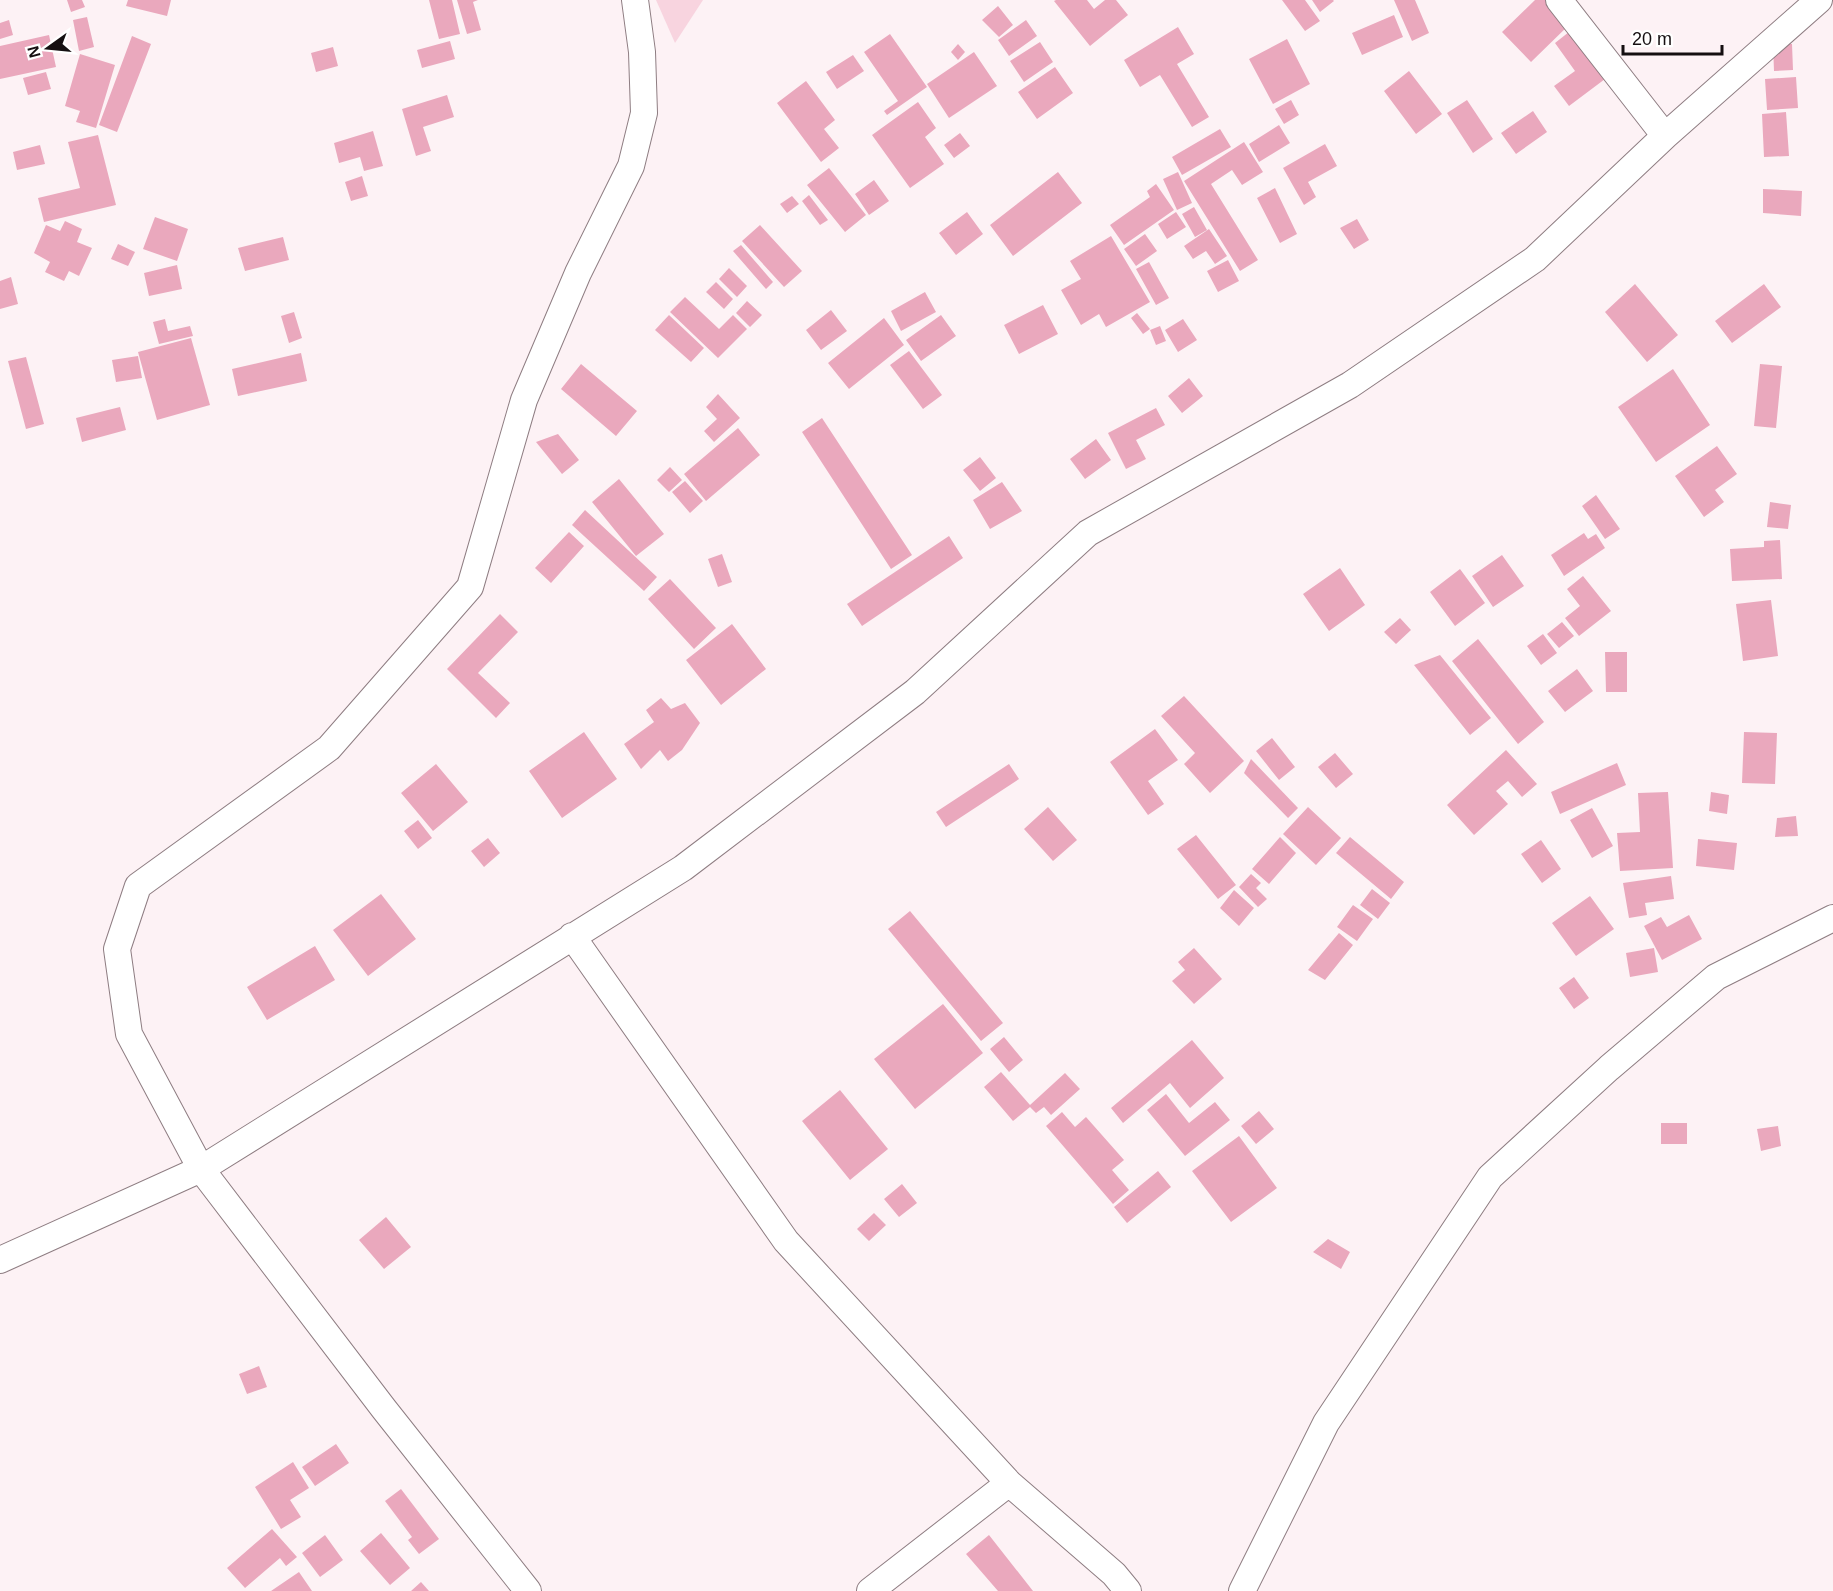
<svg xmlns="http://www.w3.org/2000/svg" width="1833" height="1591" font-family="Helvetica,sans-serif">
  <style>
    .green { fill: #f8d4df }
    .building { fill: #eaa8bd }
    .lines { fill: none; stroke-linecap: round; stroke-linejoin: round }
    .street-casing { stroke: #8e7d82; stroke-width: 28 }
    .street { stroke: #fff; stroke-width: 26 }
  </style>
  <rect width="100%" height="100%" fill="#fdf2f5"/>
  <path class="green" d="M656,0H703L675,43Z"/>
  <path class="building" d="M67,0H82L85,7L71,12Z
    M128,0H171L167,16L126,6Z
    M429,0H452L460,34L439,39Z
    M457,0H478L473,2L481,30L467,34Z
    M1056,0H1087L1094,9L1105,0H1116L1128,15L1090,46L1054,1Z
    M1282,0H1305L1320,21L1305,31Z
    M1312,0H1333L1334,1L1320,12Z
    M1394,0H1415L1429,33L1412,41Z
    M1535,0H1550L1571,23L1531,62L1502,32Z
    M998,6L1013,25L999,37L982,20Z
    M1394,15L1403,37L1362,55L1352,33Z
    M87,17L94,47L79,51L73,20Z
    M9,20L13,35L0,39V23Z
    M1026,20L1037,36L1009,56L998,40Z
    M1178,27L1194,54L1177,64L1209,117L1192,127L1160,75L1140,87L1124,60Z
    M1574,28L1609,76L1569,106L1554,86L1575,71L1555,43Z
    M890,34L927,87L887,115L884,111L898,101L864,52Z
    M49,35L56,67L0,79V46Z
    M132,36L151,44L117,132L99,125Z
    M1287,39L1310,84L1273,104L1249,59Z
    M450,41L455,59L422,68L417,50Z
    M1040,42L1053,62L1024,82L1010,61Z
    M958,44L965,52L958,60L951,52Z
    M1773,44H1792L1793,70L1774,71Z
    M333,47L338,66L316,72L311,53Z
    M974,52L997,86L949,118L927,84Z
    M80,54L115,65L96,128L76,122L80,111L65,106Z
    M853,55L864,71L837,89L826,72Z
    M1055,67L1073,93L1037,119L1018,92Z
    M1409,71L1442,114L1416,134L1384,91Z
    M46,72L51,89L28,95L23,78Z
    M1796,77L1798,108L1767,110L1765,79Z
    M806,81L835,120L824,129L839,148L821,162L777,103Z
    M447,95L454,117L423,127L431,151L416,156L402,109Z
    M1291,100L1299,115L1284,124L1275,109Z
    M1467,100L1493,139L1473,153L1447,113Z
    M918,102L936,128L925,137L944,164L910,188L872,135Z
    M1533,111L1547,132L1516,154L1501,133Z
    M1786,112L1789,156L1764,157L1762,114Z
    M1279,125L1290,143L1259,162L1249,144Z
    M1220,129L1231,147L1182,175L1172,157Z
    M373,131L383,166L364,171L360,157L339,163L334,143Z
    M960,133L970,146L954,158L944,145Z
    M98,135L116,205L44,222L38,198L80,188L68,142Z
    M1244,142L1263,172L1242,185L1232,170L1211,184L1258,260L1240,271L1184,181Z
    M1325,144L1337,166L1308,182L1316,197L1304,205L1283,168Z
    M40,145L45,164L17,170L13,152Z
    M829,168L866,215L845,232L807,185Z
    M1058,172L1082,203L1013,256L990,225Z
    M1178,172L1192,203L1177,210L1163,179Z
    M362,176L368,196L351,201L345,182Z
    M874,180L889,201L869,215L855,194Z
    M1156,184L1174,210L1124,245L1110,225L1150,197L1147,191Z
    M1275,188L1297,234L1280,243L1257,198Z
    M1763,189L1802,191L1801,216L1763,213Z
    M809,195L828,220L820,225L802,201Z
    M792,196L799,204L787,213L780,204Z
    M1194,207L1207,230L1195,237L1182,214Z
    M967,212L983,234L956,255L939,233Z
    M1176,212L1186,227L1167,239L1158,224Z
    M155,217L188,229L177,261L143,249Z
    M1357,219L1369,240L1354,249L1340,228Z
    M65,221L82,229L77,242L92,248L79,276L69,271L64,281L45,272L50,262L34,253L46,225L60,231Z
    M760,225L802,271L784,287L742,241Z
    M1209,229L1227,256L1215,264L1206,251L1193,259L1184,246Z
    M1145,234L1157,251L1136,266L1124,249Z
    M1111,236L1150,302L1106,327L1099,314L1081,325L1061,290L1081,279L1070,261Z
    M283,237L289,260L245,271L238,248Z
    M118,244L135,252L128,266L111,259Z
    M741,245L773,282L766,289L733,251Z
    M1228,260L1239,281L1218,292L1207,271Z
    M1149,262L1169,298L1156,305L1136,269Z
    M177,265L182,289L149,296L144,273Z
    M729,268L747,286L737,297L719,279Z
    M11,277L18,304L0,309V281Z
    M716,282L733,299L724,309L706,292Z
    M1635,284L1678,335L1647,362L1605,312Z
    M1764,284L1781,307L1732,343L1715,321Z
    M925,292L936,312L901,331L891,311Z
    M685,297L719,329L733,315L747,329L718,358L670,312Z
    M747,301L762,315L750,327L736,313Z
    M1043,305L1058,334L1019,354L1004,325Z
    M831,310L847,331L821,350L806,330Z
    M294,312L302,338L289,343L281,316Z
    M1137,313L1150,329L1143,334L1131,318Z
    M669,315L704,348L691,362L655,330Z
    M941,315L956,336L921,361L906,340Z
    M884,318L904,345L849,389L828,363Z
    M165,319L168,331L190,326L193,336L159,344L153,322Z
    M1183,319L1197,340L1178,352L1165,330Z
    M1160,326L1166,341L1156,345L1150,330Z
    M191,338L210,405L157,420L138,352Z
    M909,351L942,395L923,409L890,365Z
    M301,353L307,381L238,396L232,369Z
    M138,356L142,378L116,382L112,360Z
    M26,357L44,424L26,429L8,361Z
    M581,364L637,411L616,436L561,389Z
    M1760,364L1782,366L1776,428L1754,426Z
    M1673,369L1710,425L1656,462L1618,407Z
    M1189,378L1203,396L1182,413L1168,396Z
    M718,394L740,418L714,442L704,431L717,419L706,407Z
    M120,407L126,430L82,442L76,418Z
    M1156,408L1165,425L1136,440L1146,459L1126,469L1108,433Z
    M822,418L912,555L891,569L802,432Z
    M738,428L760,455L706,501L684,474Z
    M558,434L579,460L562,474L536,442Z
    M1096,439L1111,460L1085,479L1070,459Z
    M1717,446L1737,474L1715,490L1724,502L1704,517L1675,476Z
    M980,457L996,478L980,491L963,470Z
    M670,467L682,480L669,492L657,480Z
    M619,479L664,534L636,556L592,502Z
    M685,481L703,501L690,513L672,492Z
    M1002,482L1022,511L990,529L973,500Z
    M1596,495L1620,529L1605,539L1582,506Z
    M1770,502L1791,505L1788,529L1767,527Z
    M585,510L657,577L644,591L572,525Z
    M569,532L584,546L551,583L535,568Z
    M1584,533L1588,539L1596,534L1605,548L1564,576L1551,555Z
    M949,536L963,558L862,626L847,604Z
    M1780,540L1782,579L1732,581L1730,549L1764,547V541Z
    M722,554L732,582L718,587L708,559Z
    M1502,555L1524,586L1493,607L1472,576Z
    M1340,568L1365,605L1329,631L1303,594Z
    M1460,569L1485,603L1455,626L1430,592Z
    M1583,576L1611,611L1579,636L1565,618L1580,606L1567,589Z
    M670,579L716,628L694,649L648,599Z
    M1771,600L1778,656L1743,661L1736,604Z
    M500,614L518,632L478,673L510,703L496,718L447,669Z
    M1400,618L1411,630L1396,644L1384,632Z
    M1562,622L1574,636L1559,648L1547,634Z
    M732,624L766,669L721,705L686,660Z
    M1543,634L1557,653L1541,665L1527,646Z
    M1478,639L1544,722L1518,744L1452,661Z
    M1605,652H1627V692H1606Z
    M1440,655L1491,718L1470,735L1414,665Z
    M1577,669L1593,691L1565,712L1548,691Z
    M1184,696L1244,761L1210,793L1184,764L1195,753L1161,716Z
    M661,698L671,709L685,703L700,723L682,750L668,761L660,750L641,769L624,744L654,722L646,710Z
    M1155,729L1178,760L1148,781L1164,804L1148,815L1110,762Z
    M584,732L617,779L562,818L529,771Z
    M1744,732L1777,733L1775,784L1742,783Z
    M1272,738L1295,767L1279,780L1256,751Z
    M1506,750L1537,784L1522,797L1508,781L1496,791L1508,804L1474,835L1447,805Z
    M1335,753L1353,774L1336,788L1318,767Z
    M1251,759L1298,808L1288,818L1244,773Z
    M1617,763L1626,785L1560,814L1551,792Z
    M436,764L468,802L433,831L401,793Z
    M1009,764L1019,779L946,827L936,812Z
    M1668,792L1673,868L1620,871L1617,833L1640,832L1638,793Z
    M1711,792L1729,795L1727,814L1709,811Z
    M1048,807L1077,840L1053,861L1024,829Z
    M1308,807L1341,838L1316,865L1283,834Z
    M1592,808L1613,846L1592,858L1570,820Z
    M1796,816L1798,836L1775,837L1777,818Z
    M418,820L432,838L418,849L404,831Z
    M1196,835L1236,885L1218,899L1177,849Z
    M1280,837L1296,853L1269,884L1252,869Z
    M1350,837L1404,882L1391,899L1336,853Z
    M488,838L500,853L484,867L471,851Z
    M1698,839L1737,843L1734,870L1696,866Z
    M1541,840L1561,869L1542,883L1521,854Z
    M1251,874L1261,883L1256,888L1267,899L1258,907L1239,887Z
    M1671,876L1674,899L1645,903L1647,915L1629,918L1623,883Z
    M1372,889L1390,903L1378,919L1360,905Z
    M1234,890L1254,908L1239,926L1220,908Z
    M381,894L416,939L368,976L333,930Z
    M1590,896L1614,929L1576,956L1552,923Z
    M1353,905L1373,919L1357,941L1337,927Z
    M910,911L1003,1023L981,1041L888,929Z
    M1689,915L1702,939L1662,960L1644,926L1661,917L1667,927Z
    M1339,933L1353,945L1325,980L1308,970Z
    M315,946L335,980L267,1020L247,987Z
    M1194,948L1222,979L1194,1004L1172,981L1185,970L1178,962Z
    M1654,948L1658,972L1630,977L1626,953Z
    M1574,977L1589,998L1574,1009L1559,988Z
    M943,1004L983,1053L915,1109L874,1059Z
    M1004,1037L1023,1060L1009,1072L990,1049Z
    M1192,1040L1224,1078L1190,1108L1170,1083L1123,1123L1111,1108Z
    M1001,1072L1030,1105L1065,1073L1080,1089L1051,1115L1044,1107L1036,1113L1030,1107L1013,1121L984,1087Z
    M840,1090L888,1149L850,1180L802,1121Z
    M1166,1094L1189,1123L1215,1102L1230,1120L1185,1156L1147,1110Z
    M1259,1111L1274,1129L1256,1144L1241,1126Z
    M1062,1112L1075,1127L1086,1117L1124,1160L1112,1170L1129,1190L1113,1204L1046,1126Z
    M1661,1123H1687V1144H1661Z
    M1778,1126L1781,1146L1761,1151L1757,1129Z
    M1239,1136L1277,1188L1231,1222L1192,1171Z
    M1158,1171L1171,1187L1127,1223L1114,1207Z
    M902,1184L917,1203L899,1217L884,1199Z
    M874,1213L886,1225L869,1241L857,1229Z
    M386,1217L411,1247L384,1269L359,1240Z
    M1328,1239L1350,1252L1341,1269L1313,1252Z
    M259,1366L267,1387L247,1394L239,1374Z
    M336,1444L349,1463L315,1486L302,1467Z
    M293,1462L309,1488L290,1500L301,1517L281,1529L255,1487Z
    M401,1489L439,1539L419,1554L408,1540L412,1537L385,1501Z
    M272,1529L297,1557L286,1566L280,1558L245,1588L227,1568Z
    M381,1533L410,1568L390,1585L360,1551Z
    M325,1535L343,1560L320,1577L302,1553Z
    M989,1535L1033,1591H998L966,1554Z
    M299,1572L312,1591H271Z
    M421,1582L429,1591H411Z"/>
  <g class="lines">
    <g class="street-casing">
      <path id="street" d="M1559,0L1665,136
        M572,936L786,1241L1009,1483L1114,1574L1128,1591
        M0,1260L201,1169L683,868L915,692L1088,533L1350,385L1535,259L1665,136L1819,0
        M528,1591L384,1409L201,1169L129,1034L117,949L138,886L329,748L470,587L524,400L578,273L631,166L644,113L642,52L635,0
        M870,1591L1009,1483
        M1242,1591L1326,1423L1490,1177L1609,1068L1716,977L1833,918"/>
    </g>
    <use href="#street" class="street"/>
  </g>
  <g transform="translate(48 48) rotate(255)" stroke="#ffffff" stroke-width="4.5" paint-order="stroke">
  <path d="M0-4.5L10 22L0 15L-10 22Z" fill="#150f11"/>
  <text y="-9" font-size="16" font-weight="bold" text-anchor="middle" fill="#150f11">N</text>
  </g>
  <path d="M1623 45v9h99v-9" fill="none" stroke="#150f11" stroke-width="3"/>
  <text x="1632" y="45" font-size="18" fill="#150f11" stroke="#ffffff" stroke-width="4.5" paint-order="stroke">20 m</text>
</svg>
